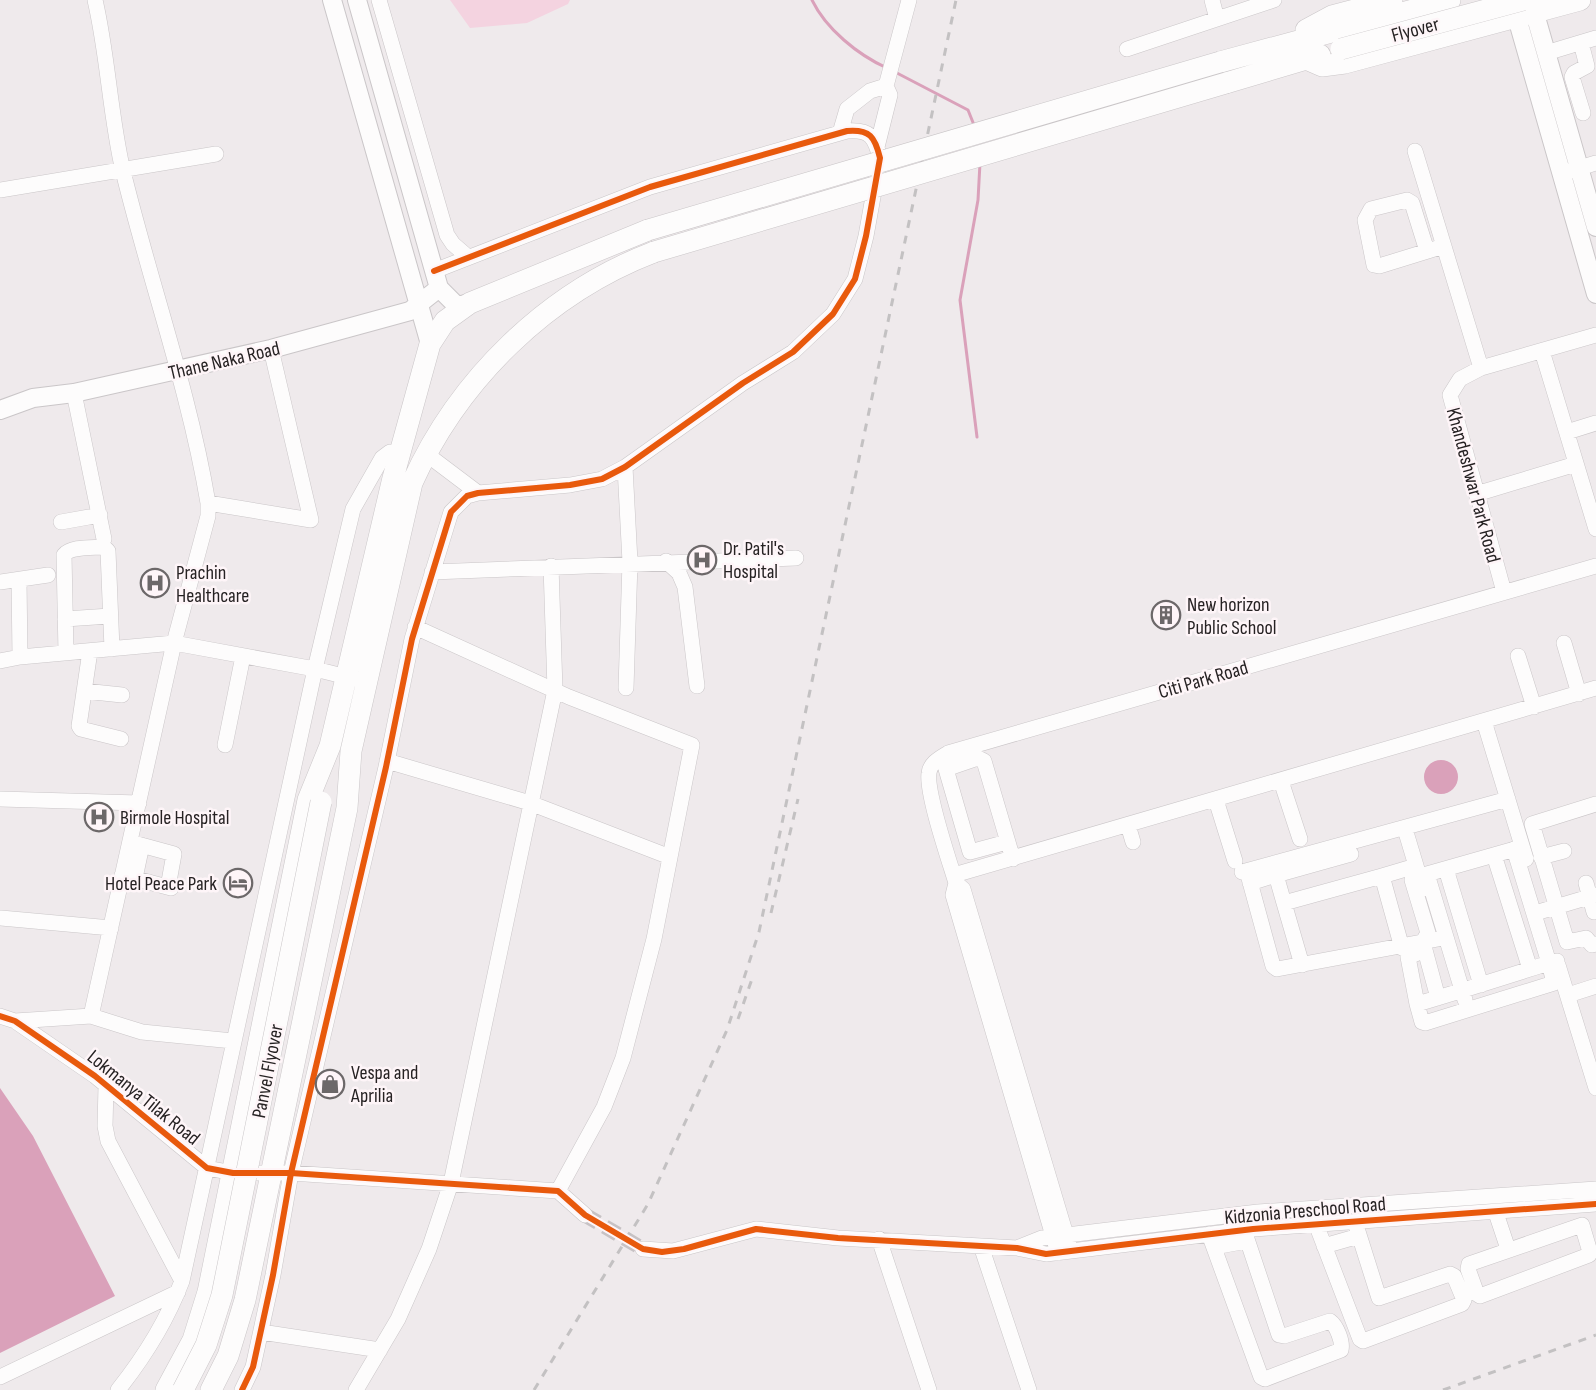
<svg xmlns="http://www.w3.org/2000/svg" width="1596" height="1390" font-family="'Sofia Sans Condensed',sans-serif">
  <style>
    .green { fill: #f4d3e0 }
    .water { fill: #daa1ba }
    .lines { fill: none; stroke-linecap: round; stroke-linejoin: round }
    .stream { stroke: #daa1ba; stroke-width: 3 }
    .minor-tunnel { stroke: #c7c2c4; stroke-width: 15; stroke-dasharray: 15 8; stroke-linecap: butt }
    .minor-casing { stroke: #cac6c8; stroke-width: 16 }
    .major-casing { stroke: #cac6c8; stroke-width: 20 }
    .highway-casing { stroke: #cac6c8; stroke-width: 22 }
    .minor { stroke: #fdfcfc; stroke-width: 15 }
    .major { stroke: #fdfcfc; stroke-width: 18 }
    .highway { stroke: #fdfcfc; stroke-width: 21 }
    .rail { stroke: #c3c1c2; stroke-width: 3; stroke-dasharray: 8 8; stroke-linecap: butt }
    .highway-bridge-casing { stroke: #cac6c8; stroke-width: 22; stroke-linecap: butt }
    .highway-bridge { stroke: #fdfcfc; stroke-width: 21 }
    .cycleway-casing { stroke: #fef5f8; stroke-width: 10 }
    .cycleway { stroke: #e8590c; stroke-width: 6 }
    .labels { text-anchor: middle; stroke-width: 5; stroke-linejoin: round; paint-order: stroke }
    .street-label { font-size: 20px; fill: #262223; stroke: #fef5f8 }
    .poi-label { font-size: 20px; fill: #262223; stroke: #fef5f8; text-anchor: start }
  </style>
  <rect width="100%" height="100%" fill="#efeaec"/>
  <path class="green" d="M450,0H570L568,4L527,23L470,28Z"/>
  <path class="water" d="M1424 777a17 17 0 1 1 34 0a17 17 0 1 1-34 0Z
    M0,1088L33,1136L115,1296L0,1353Z"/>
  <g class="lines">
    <path class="stream" d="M812,0C826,29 858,55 887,68
      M895,72L968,110L974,125
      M977,437L960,300L978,200L980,163"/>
    <path class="minor-tunnel" d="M585,1215L643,1249"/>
    <g class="minor-casing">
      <path id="minor" d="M379,0L447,235L453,244L468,257
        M1212,0L1217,19
        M1581,43L1587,66L1574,73L1572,77L1583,113
        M1127,49L1274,0
        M1546,53L1596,38
        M840,133L847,109L870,91L886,86
        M877,147L890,95L886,86L909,0
        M1415,151L1481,368
        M1570,171L1596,163
        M0,190L216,154
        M1427,251L1412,203L1407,200L1371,209L1365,220L1374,265L1379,266L1444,246
        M1542,351L1596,529
        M74,393L104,539
        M1567,432L1596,423
        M425,453L478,493
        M625,467L630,562L626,688
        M1476,494L1576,464
        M208,503L311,520L271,349
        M61,522L100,515
        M666,561L679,573L685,587L697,686
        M432,572L796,558
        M19,580L20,657
        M0,582L48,575
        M1504,592L1450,395L1460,379L1481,368L1596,335
        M65,619L110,616
        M415,627L569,697L692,745L654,939L623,1058L604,1107L558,1191
        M1564,643L1579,694
        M90,651L79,726L81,729L121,739
        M66,653L64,555C71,546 92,548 104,547L108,551L112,649
        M1518,656L1534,707
        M0,661L20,657L174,643L315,669L355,679
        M84,691L122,695
        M1484,721L1526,859
        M225,745L243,656
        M387,761L530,803L670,857
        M1281,781L1300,839
        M0,799L139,803
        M1216,800L1235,861
        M1596,804L1532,824L1567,942L1586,938L1592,945L1596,944
        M1128,825L1133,842
        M1405,829L1423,889
        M130,842L174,854L168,887
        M1007,842L970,852L946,769L978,758L984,761L1013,859
        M1514,849L1549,963L1554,983L1425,1023L1422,1022L1417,1004C1461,991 1505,977 1549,963L1557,961
        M1494,855L1530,969
        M1541,857L1564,851
        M1446,869L1481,985
        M1247,871L1273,966L1277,969L1438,939
        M1242,872L1508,799
        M122,875L171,888
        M954,875L1596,688
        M1276,875L1351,854
        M1382,876L1409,868
        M135,878L142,845
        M1412,880L1428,933L1422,943
        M956,883L963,889L1069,1245
        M1250,883L1276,875L1284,903
        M1586,883L1594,912
        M1542,911L1596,895
        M1,918L111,928
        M1302,965L1284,903L1382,876L1402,948
        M1558,965L1596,1088
        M1568,995L1596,986
        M1465,1000L1427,874L1522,847
        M1417,1004L1408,957L1425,950L1438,998
        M0,1016L15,1021L95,1076L207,1168L233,1173H291L558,1191L585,1215
        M91,1016L174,643L208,516V503C189,390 150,282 123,171C110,115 108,56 95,0
        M15,1021L91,1016L142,1032L233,1041
        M106,1086L105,1126L108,1141L182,1281
        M1496,1213L1508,1249
        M1316,1224L1360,1339L1363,1341L1462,1304L1464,1300L1454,1276L1450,1274L1379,1298L1355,1222
        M1582,1225L1590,1252L1589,1255L1480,1296L1477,1294L1468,1269L1469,1264Z
        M1209,1234L1261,1377L1265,1379L1341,1350C1343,1342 1337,1326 1330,1321L1284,1336L1279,1335L1244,1230
        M879,1239L929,1390
        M981,1246L1029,1390
        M1324,1246L1359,1236
        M1214,1247L1247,1241
        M1017,1248L1042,1238L1258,1212L1596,1189
        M643,1249L673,1251L756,1229L838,1238L1017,1248L1046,1254L1253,1229L1596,1204
        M1058,1253L953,895L956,883C949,860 926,793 929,773C930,763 940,758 948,753L1596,566
        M261,1332L380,1350
        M0,1377L178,1292
        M118,1390C145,1356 166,1323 182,1281L315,669L353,509L382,458L390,452L400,454
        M242,1390L253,1367L273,1275L291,1173L386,767L412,639L451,512L467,496L478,493L570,485L602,479L625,467L743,383L793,352L833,314L855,279L866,236L880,158C875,137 870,129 847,131L650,187L434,271
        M356,1390L398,1319L429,1249L451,1183L555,690L551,566"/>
    </g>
    <g class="major-casing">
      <path id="major" d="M332,0L430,344
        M357,0L439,288L457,306L470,303
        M1531,0L1596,227
        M1513,4L1596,294
        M0,410L33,398L74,393L271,349L410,311L439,288"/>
    </g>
    <g class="highway-casing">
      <path id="highway" d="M1306,30L1332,16L1392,0
        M1306,59L1322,66L1345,63L1580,0
        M1220,62L1450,0
        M1226,83L1320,55
        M166,1390L193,1340L208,1292L308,800L330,746L393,478L430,344L445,321L470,303L648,230
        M211,1390L228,1356L245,1300L347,808L351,751L412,483C459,379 547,293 654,252"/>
    </g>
    <use href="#minor" class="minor"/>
    <use href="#major" class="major"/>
    <use href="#highway" class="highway"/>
    <path class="rail" d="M771,913L798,799
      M738,1019L752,979
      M534,1390L648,1204L727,1030L759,932L956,0
      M1443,1390L1596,1335"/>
    <g class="highway-bridge-casing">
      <path id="highway-bridge" d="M1341,49L1523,0
        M648,230L1220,62
        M654,252L1226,83
        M183,1390L206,1345L222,1295L321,802"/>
    </g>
    <use href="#highway-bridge" class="highway-bridge"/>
    <g class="cycleway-casing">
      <path id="cycleway" d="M0,1016L15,1021L95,1076L207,1168L233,1173H291L558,1191L585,1215L643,1249L662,1252L684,1249L756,1229L838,1238L1017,1248L1046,1254L1253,1229L1596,1204
        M242,1390L253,1367L273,1275L291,1173L386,767L412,639L451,512L467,496L478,493L570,485L602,479L625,467L743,383L793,352L833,314L855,279L866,236L880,158C875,137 870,129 847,131L650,187L434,271"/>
    </g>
    <use href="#cycleway" class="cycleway"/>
  </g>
  <defs>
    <g id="hospital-ring" transform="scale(1.5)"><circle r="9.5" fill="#fef5f8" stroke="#6c6869" stroke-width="1.5"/><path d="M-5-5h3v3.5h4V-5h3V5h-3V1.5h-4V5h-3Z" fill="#6c6869"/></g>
    <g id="building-ring" transform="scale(1.5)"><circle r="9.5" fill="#fef5f8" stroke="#6c6869" stroke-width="1.5"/><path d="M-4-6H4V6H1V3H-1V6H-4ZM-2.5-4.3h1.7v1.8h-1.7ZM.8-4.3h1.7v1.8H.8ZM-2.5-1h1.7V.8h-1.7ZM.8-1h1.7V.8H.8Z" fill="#6c6869"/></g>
    <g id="hotel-ring" transform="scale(1.5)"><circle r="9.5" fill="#fef5f8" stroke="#6c6869" stroke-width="1.5"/><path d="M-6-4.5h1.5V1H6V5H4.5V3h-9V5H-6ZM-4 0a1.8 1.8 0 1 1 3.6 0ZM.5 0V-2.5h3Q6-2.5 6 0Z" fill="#6c6869"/></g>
    <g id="shop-ring" transform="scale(1.5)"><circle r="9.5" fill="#fef5f8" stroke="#6c6869" stroke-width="1.5"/><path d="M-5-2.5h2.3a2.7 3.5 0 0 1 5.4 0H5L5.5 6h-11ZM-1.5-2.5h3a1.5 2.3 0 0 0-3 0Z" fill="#6c6869"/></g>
  </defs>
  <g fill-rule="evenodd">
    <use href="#hospital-ring" x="702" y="560"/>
    <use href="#hospital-ring" x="155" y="583"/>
    <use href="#building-ring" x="1166" y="615"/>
    <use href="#hospital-ring" x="99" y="817"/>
    <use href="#hotel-ring" x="238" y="883"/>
    <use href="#shop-ring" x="330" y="1084"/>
  </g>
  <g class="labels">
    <g class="street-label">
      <text transform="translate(1415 29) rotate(-15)" y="7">Flyover</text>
      <text transform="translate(224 360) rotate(-13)" y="7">Thane Naka Road</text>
      <text transform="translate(1474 485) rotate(75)" y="7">Khandeshwar Park Road</text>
      <text transform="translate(1203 679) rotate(-16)" y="7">Citi Park Road</text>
      <text transform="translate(267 1071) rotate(-79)" y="7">Panvel Flyover</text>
      <text transform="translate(144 1097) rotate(39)" y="7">Lokmanya Tilak Road</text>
      <text transform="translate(1305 1210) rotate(-5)" y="7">Kidzonia Preschool Road</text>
    </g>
    <g class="poi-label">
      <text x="723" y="555">Dr. Patil's<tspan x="723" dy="23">Hospital</tspan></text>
      <text x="176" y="579">Prachin<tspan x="176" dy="23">Healthcare</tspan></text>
      <text x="1187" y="611">New horizon<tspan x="1187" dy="23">Public School</tspan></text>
      <text x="120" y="824">Birmole Hospital</text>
      <text x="217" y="890" text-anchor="end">Hotel Peace Park</text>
      <text x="351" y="1079">Vespa and<tspan x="351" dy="23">Aprilia</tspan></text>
    </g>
  </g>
</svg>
